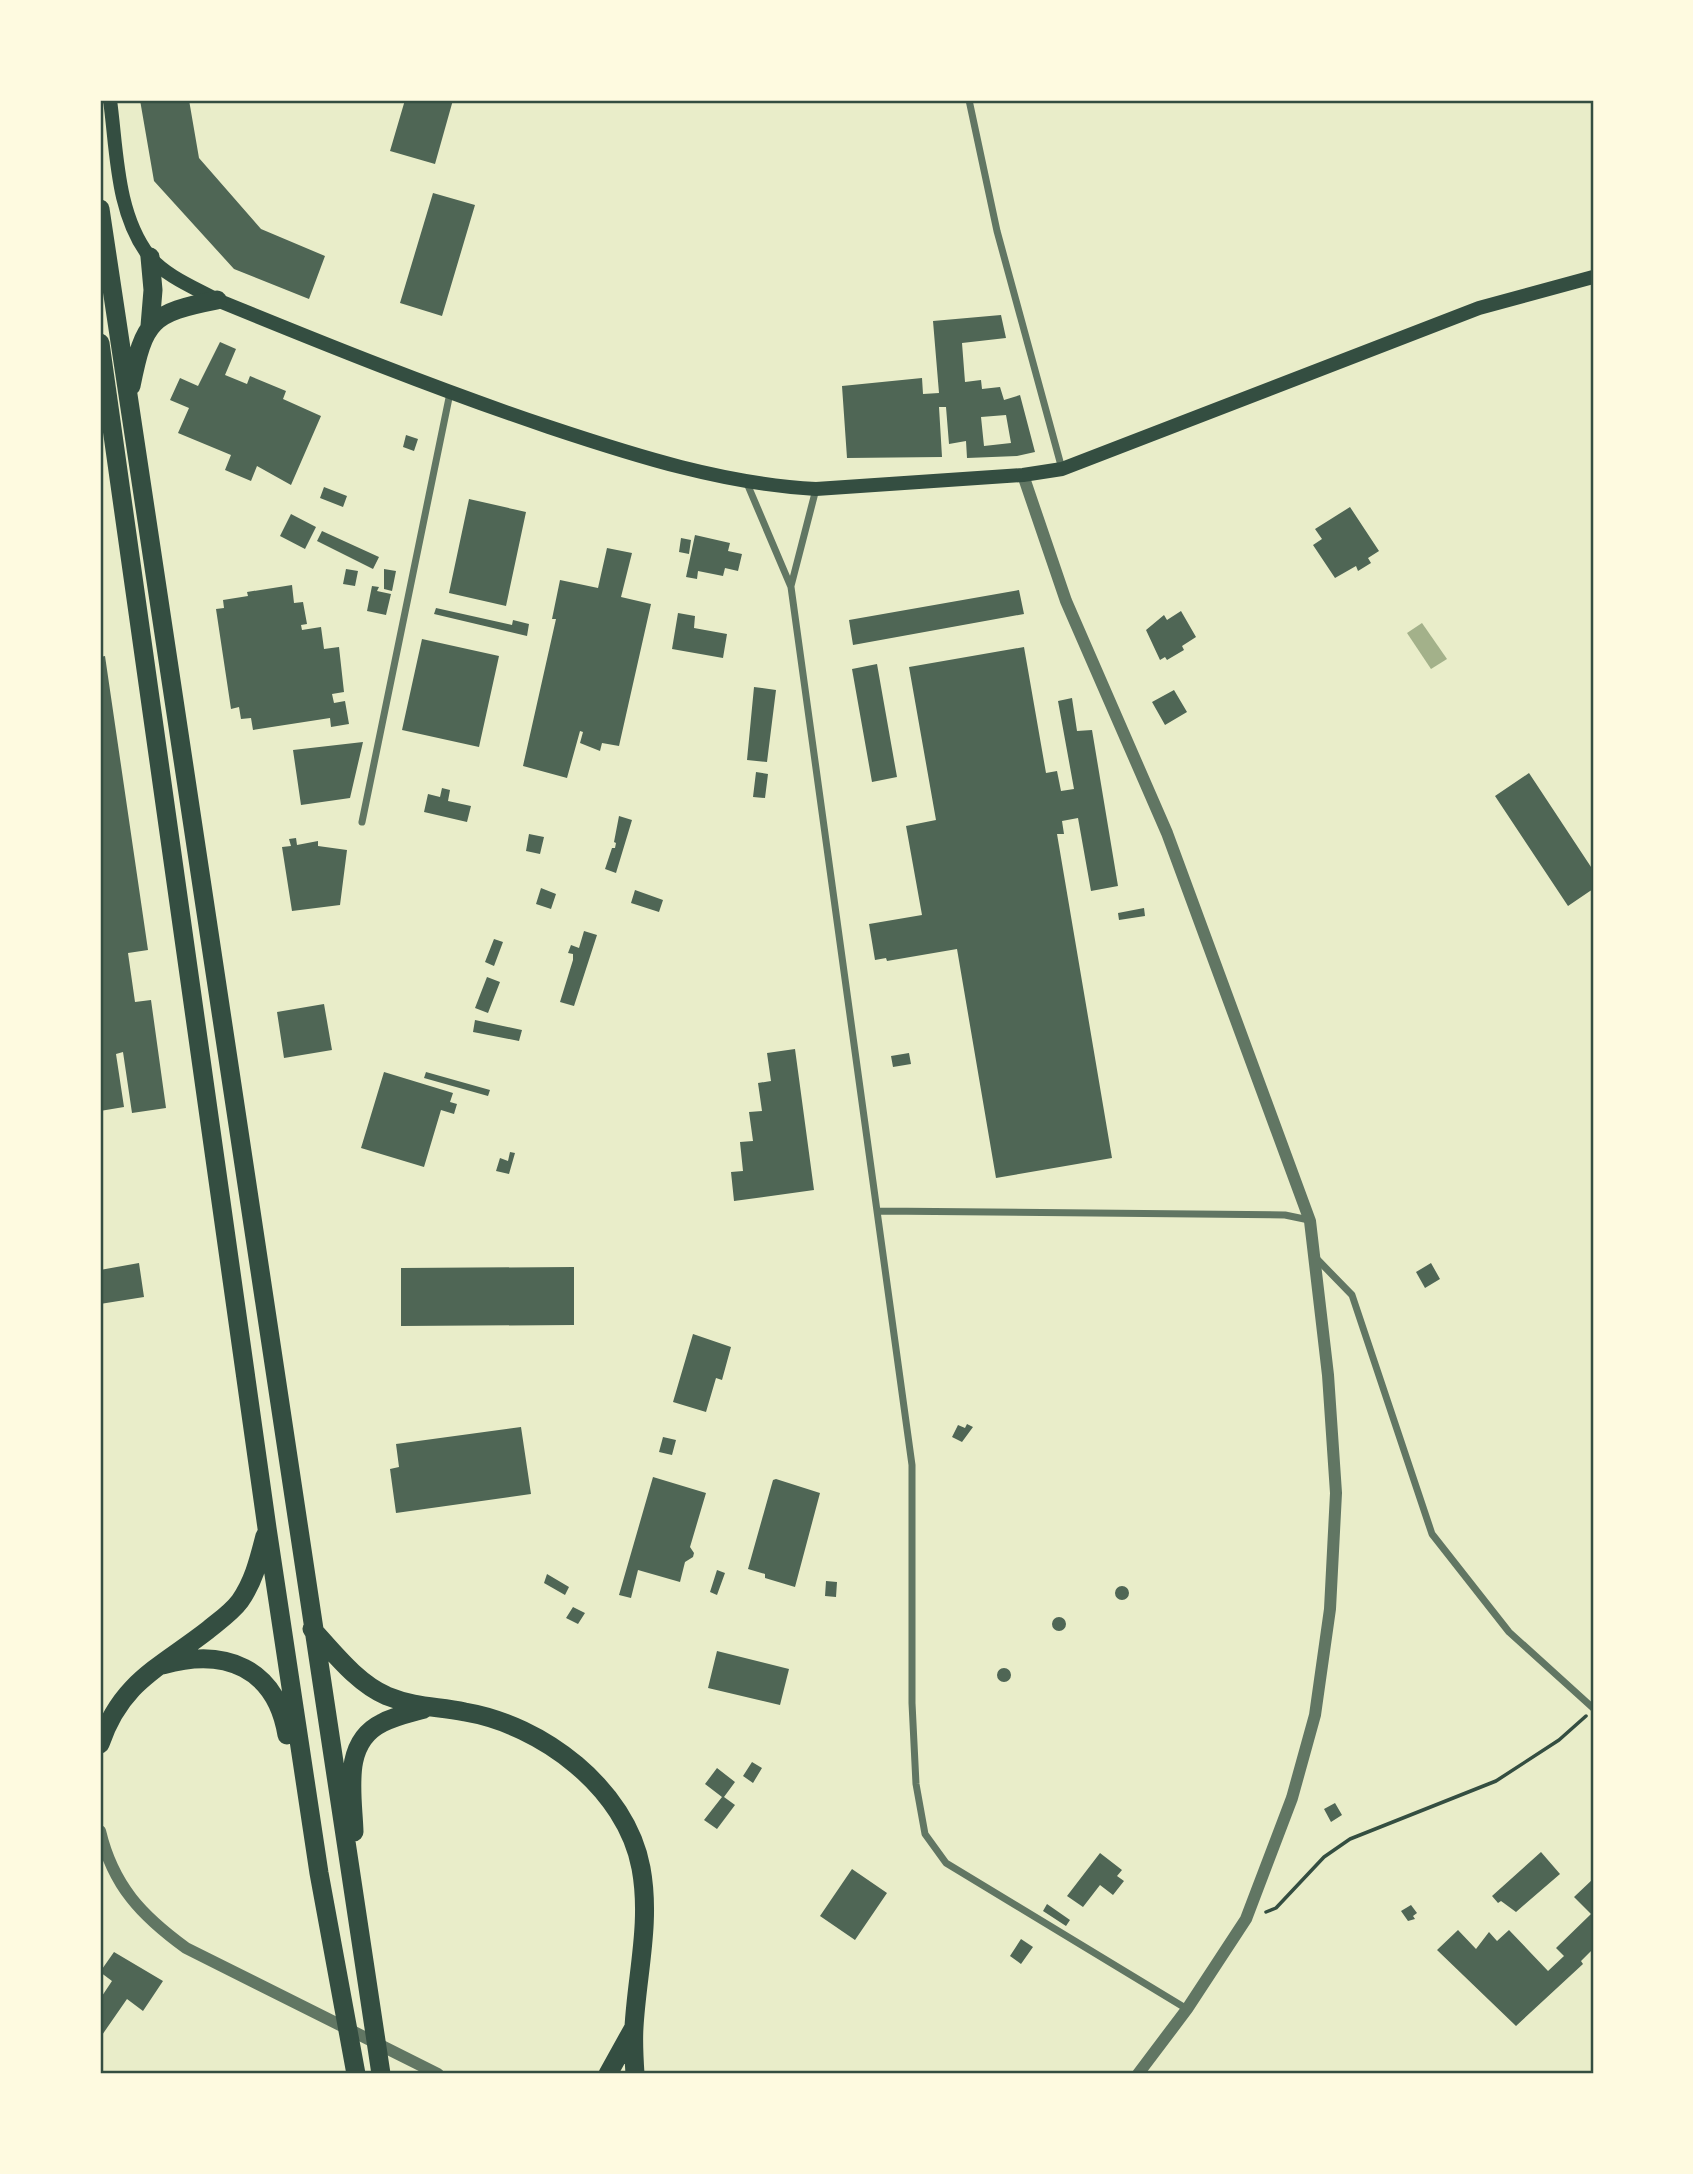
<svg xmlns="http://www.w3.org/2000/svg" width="1693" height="2174" font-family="Barlow,sans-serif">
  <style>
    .water { fill: #a3b18a }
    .building { fill: #4f6655; fill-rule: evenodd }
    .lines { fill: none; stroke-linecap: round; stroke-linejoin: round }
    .path { stroke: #344e41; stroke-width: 3.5 }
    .minor { stroke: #617663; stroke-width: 7 }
    .tertiary { stroke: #617663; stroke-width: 12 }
    .secondary { stroke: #344e41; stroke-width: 14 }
    .trunk { stroke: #344e41; stroke-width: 19 }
    .neatline { fill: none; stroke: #344e41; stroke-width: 2.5 }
  </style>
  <rect width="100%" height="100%" fill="#e9edc9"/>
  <path class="water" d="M1422,623L1447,659L1431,669L1407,633Z"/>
  <path class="building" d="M140,100H189L199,158L261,229L325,256L309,299L234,269L154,181Z
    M405,100H453L435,164L390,151Z
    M433,193L475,205L442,316L400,303Z
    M1001,315L1006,338L962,343L965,382L981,380L982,389L1000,387L1004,400L1020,395L1035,452L1017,456L967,458L966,441L949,444L946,407H939L942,457L847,458L842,386L922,378L923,394L939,393L933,321ZM1006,415L1011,443L984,446L981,417Z
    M220,342L236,349L225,375L247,384L250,376L286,391L283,399L321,416L291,485L257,466L251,481L225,470L231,455L178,433L189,408L170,400L180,378L198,386Z
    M406,435L418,439L414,451L403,447Z
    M324,487L347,496L343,507L320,498Z
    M469,499L526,512L506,606L449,593Z
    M1350,507L1379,551L1368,558L1371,563L1358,571L1356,566L1335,578L1313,545L1322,539L1315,529Z
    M291,514L316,527L305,549L280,536Z
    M322,531L379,557L373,569L317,541Z
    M695,535L730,543L728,551L742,554L738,571L725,568L723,576L698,571L697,579L686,577Z
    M681,538L691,540L689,554L679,552Z
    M607,548L632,553L621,597L651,604L619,746L602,743L600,751L580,743L583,732L580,731L567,778L523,766L556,619H552L560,580L598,588Z
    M346,569L358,571L355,586L343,584Z
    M384,569L396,571L392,591L384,589Z
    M292,585L294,603L303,602L307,624L301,625L302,630L321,627L324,649L339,647L344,692L332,694L334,703L345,701L349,724L331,727L330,718L253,730L251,718L241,719L239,707L231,709L216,609L224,608L223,600L248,596L247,592Z
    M372,586L379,587L377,591L391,594L386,615L367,611Z
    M1019,590L1024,614L853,645L849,620Z
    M436,608L512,625L513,620L529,624L527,636L434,614Z
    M1181,611L1196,637L1182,646L1184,650L1167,660L1165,657L1160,660L1146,630L1164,615L1167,620Z
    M678,613L695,616L694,628L727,634L723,658L672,649Z
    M422,639L499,656L479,747L402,730Z
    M1024,647L1046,773L1057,771L1061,791L1074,789L1058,701L1072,698L1077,731L1092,730L1118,886L1091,891L1078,818L1062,821L1064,834H1057L1112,1158L996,1178L957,949L887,961L886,958L875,960L869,924L922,915L906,826L936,820L909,667Z
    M105,656L148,950L128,953L135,1002L151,1000L166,1108L132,1113L123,1052L116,1054L124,1107L100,1111V657Z
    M877,664L897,777L872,782L852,669Z
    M754,687L776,690L767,762L747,760Z
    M1174,690L1187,712L1165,725L1152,702Z
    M363,742L350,798L301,805L293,750Z
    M756,772L768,774L765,798L753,797Z
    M1529,773L1593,870V889L1568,906L1495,796Z
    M442,788L450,790L448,801L471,806L467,822L424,812L428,794L440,797Z
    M619,816L632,820L616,873L605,869L612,848H615L616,843L614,842Z
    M529,834L544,837L540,854L526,851Z
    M296,838L297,845L318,841V846L347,850L340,905L292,911L282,847L291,846L289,839Z
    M541,888L556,894L551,909L536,904Z
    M635,890L663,900L659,912L631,903Z
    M1144,908L1145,916L1119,920L1118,913Z
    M584,931L597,935L574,1006L560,1002L573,960V954L568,953L571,945L579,948Z
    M494,939L503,942L494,966L485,962Z
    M487,977L500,982L488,1013L475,1008Z
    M324,1004L332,1050L284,1058L277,1012Z
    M475,1020L522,1030L519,1041L473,1032Z
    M795,1049L814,1190L734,1201L731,1172L743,1171L740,1142L753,1141L749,1112L762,1111L758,1083L771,1081L767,1053Z
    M909,1053L911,1064L893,1067L891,1056Z
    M384,1072L453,1093L450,1102L457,1104L454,1114L441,1110L424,1167L361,1148Z
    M426,1072L490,1090L488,1096L424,1078Z
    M510,1152L515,1153L509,1174L496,1171L500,1158L508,1161Z
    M139,1263L144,1297L100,1304V1270Z
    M1431,1263L1440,1279L1425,1288L1416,1272Z
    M574,1267V1325L401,1326V1268Z
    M693,1334L731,1347L722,1380L716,1378L706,1412L673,1402Z
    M967,1424L973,1427L962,1442L952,1437L958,1425L965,1428Z
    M521,1427L531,1494L396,1513L390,1469L399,1467L396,1444Z
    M663,1437L676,1440L672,1455L659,1452Z
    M653,1477L706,1493L690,1547L694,1553L693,1557L685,1562L680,1582L638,1570L631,1598L619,1595Z
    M776,1479L820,1493L795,1587L765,1578V1574L748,1569L773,1480Z
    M717,1570L725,1573L717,1595L710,1592Z
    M547,1574L569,1587L565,1595L544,1583Z
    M826,1581L837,1582L836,1597L825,1596Z
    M1115 1593a7 7 0 1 1 14 0a7 7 0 1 1-14 0Z
    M573,1607L585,1613L578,1624L566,1618Z
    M1052 1624a7 7 0 1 1 14 0a7 7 0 1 1-14 0Z
    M717,1651L789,1669L780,1705L708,1688Z
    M997 1675a7 7 0 1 1 14 0a7 7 0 1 1-14 0Z
    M752,1762L762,1768L753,1783L743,1776Z
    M717,1768L735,1782L724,1797L735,1805L717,1829L704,1820L722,1797L705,1784Z
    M1335,1803L1342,1815L1331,1822L1324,1809Z
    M1541,1852L1560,1874L1516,1912L1501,1901L1498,1903L1492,1896Z
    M1100,1853L1122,1870L1117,1876L1124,1881L1113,1895L1100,1885L1083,1907L1067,1896Z
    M852,1869L887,1893L855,1940L820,1916Z
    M1593,1879V1949L1581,1961L1583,1964L1516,2026L1437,1950L1458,1930L1476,1949L1489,1932L1497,1941L1509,1930L1548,1971L1564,1956L1556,1948L1591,1914L1574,1897Z
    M1047,1904L1070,1920L1066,1926L1043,1911Z
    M1411,1905L1417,1913L1413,1916L1415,1919L1408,1921L1401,1911Z
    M1021,1939L1033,1947L1021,1964L1010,1956Z
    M114,1952L163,1981L143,2011L127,1999L100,2038V1999L112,1981L100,1972Z"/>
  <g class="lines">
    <path class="path" d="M1266,1912L1276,1908L1324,1857L1350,1839L1496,1781L1559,1740L1586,1716"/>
    <path class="minor" d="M969,100L997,231L1062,469
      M746,481L791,587L912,1465V1703L916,1784L925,1834L946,1863L1187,2009
      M791,586L816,489
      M362,822L450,393
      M879,1211L1285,1215L1309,1220
      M1316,1258L1352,1295L1432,1534L1509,1632L1593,1708"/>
    <path class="tertiary" d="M1023,475L1066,601L1167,833L1310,1221L1328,1375L1336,1493L1330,1609L1315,1715L1292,1798L1246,1919L1187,2009L1138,2074
      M100,1831C113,1886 142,1916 186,1948L438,2074"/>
    <path class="secondary" d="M110,100C117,151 116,213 149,256C165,276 195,288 217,300C327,345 436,389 549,427C636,456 724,484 816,489L1023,475L1062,469L1479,308L1593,277"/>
    <path class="trunk" d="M100,209L381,2074
      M150,326L153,290L150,257
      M100,343L267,1528L319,1873L356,2074
      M131,386C144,320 151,313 217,300
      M312,1629C334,1653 357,1683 387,1696C417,1708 435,1706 465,1712C542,1725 626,1788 641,1868C651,1922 637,1974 634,2027C633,2042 634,2059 635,2074
      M163,1665C225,1647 276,1668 287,1735
      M100,1744C121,1682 159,1668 208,1630C219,1621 232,1612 240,1601C254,1581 259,1559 265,1536
      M354,1832C353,1795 341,1743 382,1723C395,1716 410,1713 424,1709
      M608,2074L633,2029"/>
  </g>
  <rect width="1693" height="2174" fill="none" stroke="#fefae0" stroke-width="203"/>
  <rect x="102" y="102" width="1490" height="1970" class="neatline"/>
</svg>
